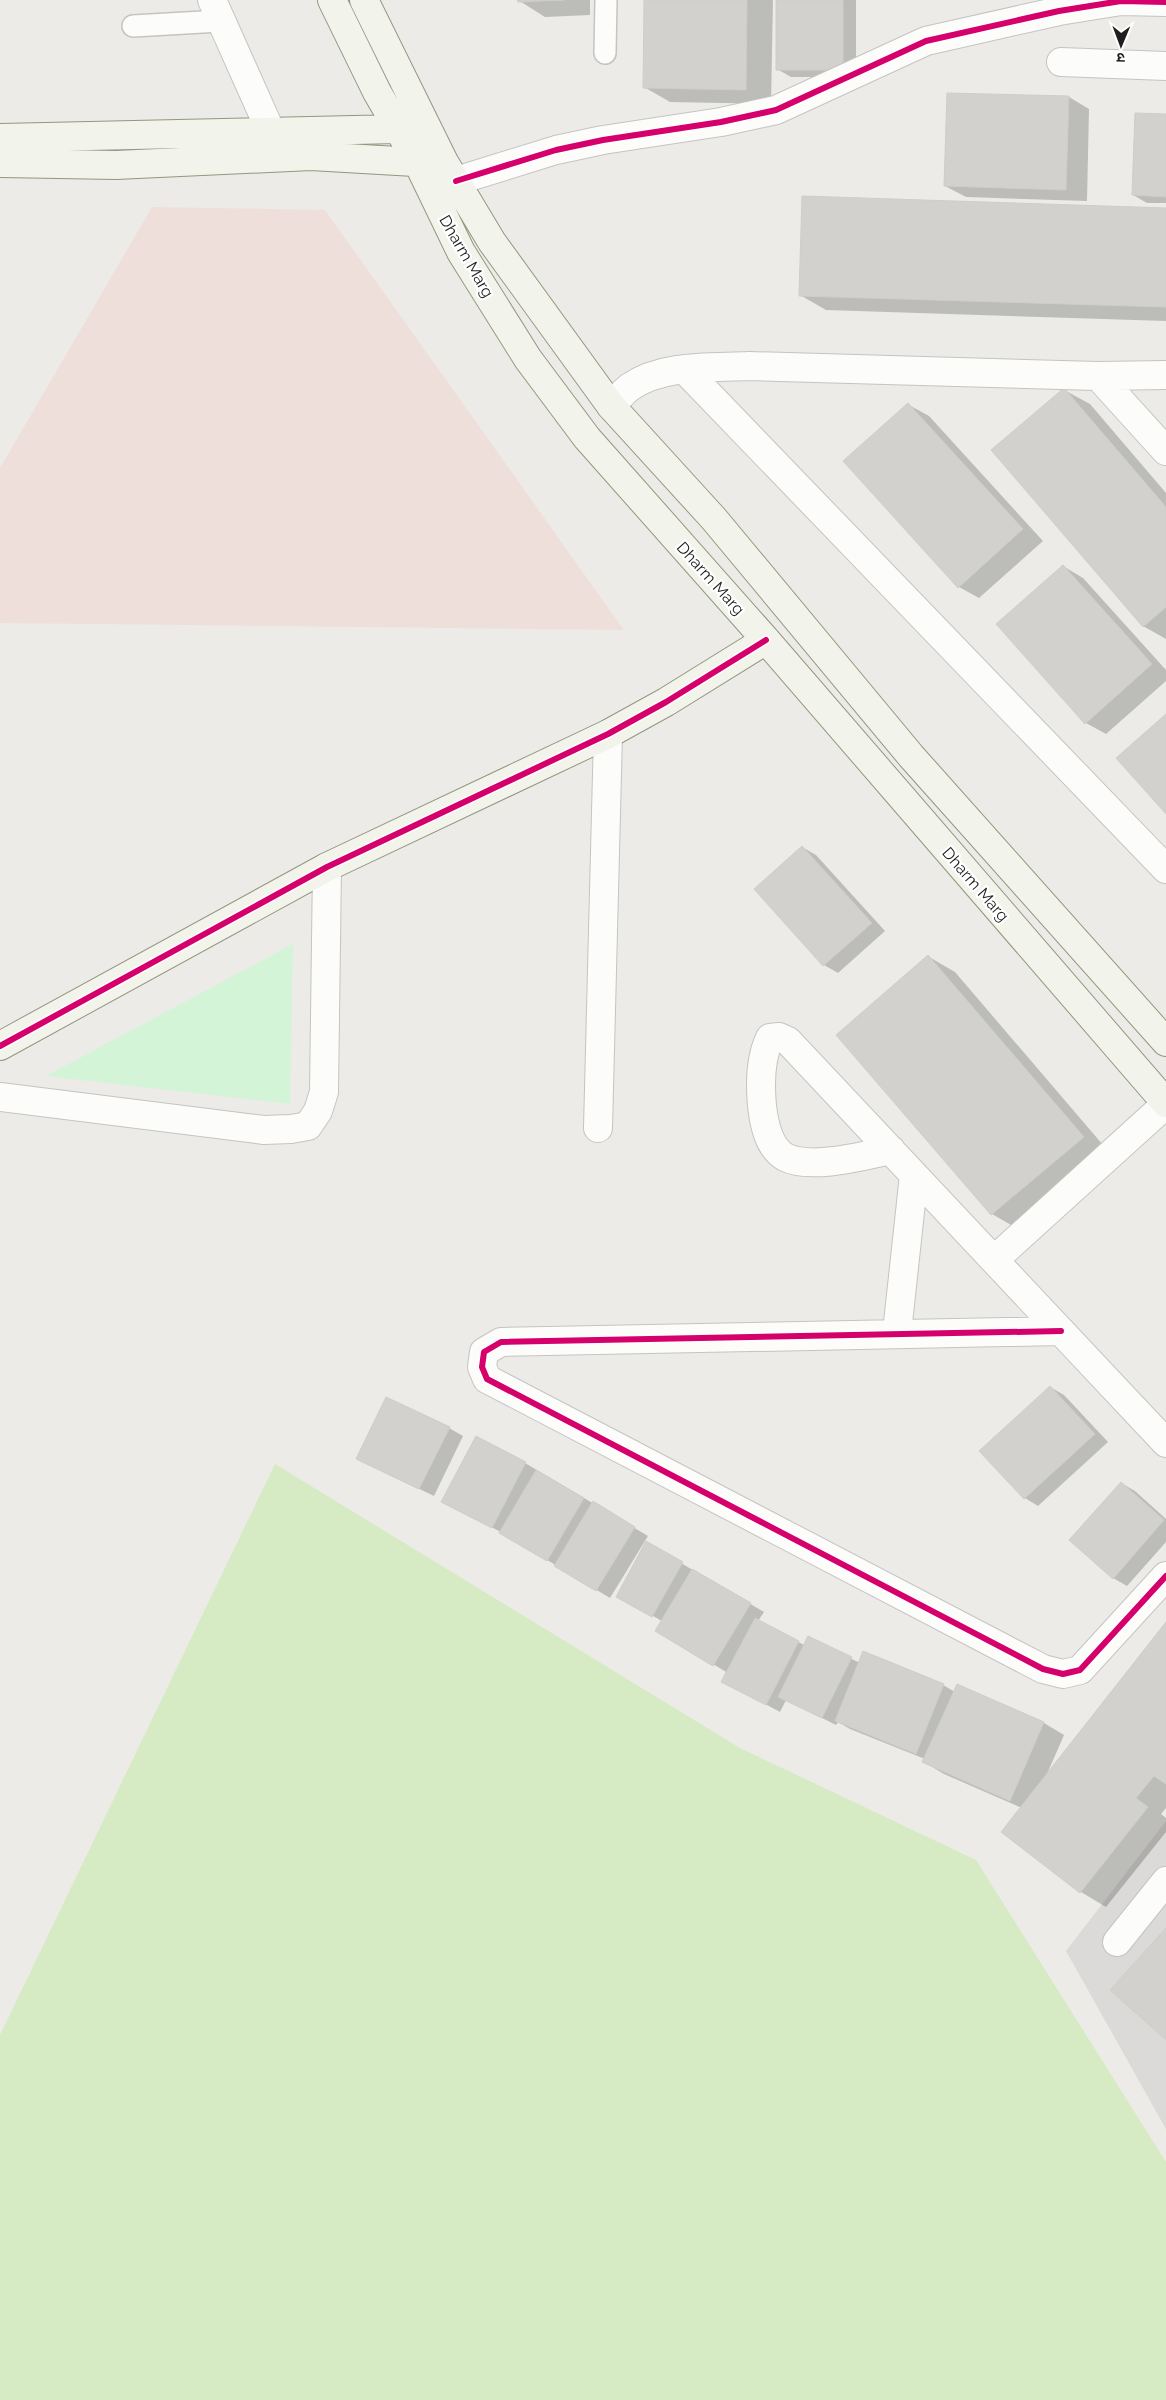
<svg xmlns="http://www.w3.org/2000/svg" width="1166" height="2400" font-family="Raleway,'Noto Sans Devanagari',sans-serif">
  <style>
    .residential { fill: #dbdad8 }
    .commercial { fill: #efdfdb }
    .grass { fill: #d6ebc4 }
    .park { fill: #d3f4d6 }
    .shadow { fill: #0003 }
    .building { fill: #d3d1ce; stroke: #cfcdc8 }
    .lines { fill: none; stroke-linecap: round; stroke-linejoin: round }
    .lane-casing { stroke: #c5c4c3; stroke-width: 24 }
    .street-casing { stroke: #c5c4c3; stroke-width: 30 }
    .secondary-casing { stroke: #93977e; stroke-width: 30 }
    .lane { stroke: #fcfcfb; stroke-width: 21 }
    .street { stroke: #fcfcfb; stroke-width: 28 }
    .secondary { stroke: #f2f3ea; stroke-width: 28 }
    .cycleway-casing { stroke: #fff; stroke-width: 9 }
    .cycleway { stroke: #d6006c; stroke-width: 6 }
    .labels { text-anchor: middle; stroke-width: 4.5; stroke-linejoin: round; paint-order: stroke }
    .street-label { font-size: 16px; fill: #1e1e1e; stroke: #fff }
  </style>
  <rect width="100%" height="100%" fill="#ecebe7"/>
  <path class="residential" d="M1166,1821V2129L1066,1951Z"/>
  <path class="commercial" d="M152,207L325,210L624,630L0,623V468Z"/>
  <path class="grass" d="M275,1464L740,1748L976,1860L1166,2162V2400H0V2035Z"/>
  <path class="park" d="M293,944L290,1104L46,1076Z"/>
  <path class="shadow" d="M518,0H590V15L545,17Z
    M646,0H773L771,104L670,102L644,87Z
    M777,0H856V77H791L777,69Z
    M1069,97L1089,109L1087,201L966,197L945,186Z
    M1166,115V203H1147L1133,195Z
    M1166,209V321L826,310L800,295Z
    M1064,390L1090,404L1166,493V639L1143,626Z
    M909,405L929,416L1043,541L979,598L959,587Z
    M1063,566L1083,578L1166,670V681L1106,734L1086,723Z
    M802,847L816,855L885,931L838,973L824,965L756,889Z
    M929,957L955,972L1109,1152L1018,1229L992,1214L837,1035Z
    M1050,1387L1064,1395L1108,1442L1038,1506L1025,1498Z
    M449,1428L463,1436L434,1496L358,1459Z
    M476,1438L525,1463L648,1536L610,1598L501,1532L457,1510Z
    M1121,1483L1135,1491L1166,1519V1542L1127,1586L1113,1578Z
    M647,1543L764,1612L758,1621L804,1645L808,1638L860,1663L943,1685L955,1692L958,1686L1044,1723L1064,1735L1047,1774L1166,1624V1808L1161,1814L1166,1818V1832L1106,1907L1081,1892L1022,1808L944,1774L924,1762L925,1759L850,1729L838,1722L836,1725L786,1700L780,1712L737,1689L728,1673L657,1631L662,1621L617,1596Z"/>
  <path class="building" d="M517,0H564L518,2Z
    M644,0H747L746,90L643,88Z
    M776,0H843V70H776Z
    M947,93L1069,96L1066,190L944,186Z
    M1135,113L1166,114V197L1132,195Z
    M802,196L1166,208V307L799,296Z
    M1064,388L1166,507V607L1143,627L991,450Z
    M908,403L1023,529L958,588L843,461Z
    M1063,565L1152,664L1085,724L996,624Z
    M1166,714V814L1116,758Z
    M802,846L872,923L823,966L754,889Z
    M928,955L1084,1137L991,1215L836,1035Z
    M1050,1386L1095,1434L1024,1499L979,1451Z
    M386,1397L450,1427L419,1489L356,1459Z
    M476,1436L526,1462L492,1528L441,1502Z
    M536,1470L584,1498L547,1561L499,1533Z
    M1121,1482L1164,1520L1113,1579L1069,1540Z
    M593,1501L635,1527L596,1591L554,1566Z
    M646,1541L683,1562L652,1617L616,1597Z
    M692,1569L751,1603L713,1666L655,1631Z
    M755,1618L799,1641L766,1705L721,1682Z
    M1166,1622V1784L1154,1776L1136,1798L1148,1807L1080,1893L1001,1832Z
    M808,1636L852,1657L822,1718L778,1697Z
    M863,1651L944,1684L916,1754L835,1721Z
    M957,1684L1044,1722L1010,1801L922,1762Z
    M1166,1928V2040L1110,1990Z"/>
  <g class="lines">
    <g class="lane-casing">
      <path id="lane" d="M133,26L220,21
        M605,53L606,0"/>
    </g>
    <g class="street-casing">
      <path id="street" d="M212,0L271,132
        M1061,62L1166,66
        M456,181L556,150L603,140L721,122L776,110L926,41L1059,11L1121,1L1166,2
        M685,370L1166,869
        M1098,376L1166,451
        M611,406C617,400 623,392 630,387C663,364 711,368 749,366L1098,376L1166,375
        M0,1097L264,1130L291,1129L308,1126L318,1111L324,1092L327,867
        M598,1128L608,734
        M891,1150C864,1156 810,1170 785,1157C768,1147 764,1123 762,1106C760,1084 760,1058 770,1038L779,1037L788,1041L1166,1443
        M994,1260L1166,1104
        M1061,1331L501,1342L484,1352L482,1367L487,1379L1043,1669L1063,1674L1080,1670L1166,1576
        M897,1332L914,1175
        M1117,1942L1166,1881"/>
    </g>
    <g class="secondary-casing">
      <path id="secondary" d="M332,0L377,92L418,163L461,252L528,359L587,438L766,640L1166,1103
        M364,0L444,162L492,242L611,406L714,519L911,756L1166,1042
        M0,138L398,129L413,131
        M0,163L116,165L311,156L432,163
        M0,1046L327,867L608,734L666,702L766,640"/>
    </g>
    <use href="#lane" class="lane"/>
    <use href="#street" class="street"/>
    <use href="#secondary" class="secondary"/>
    <g class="cycleway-casing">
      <path id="cycleway" d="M456,181L556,150L603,140L721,122L776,110L926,41L1059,11L1121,1L1166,2
        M0,1046L327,867L608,734L666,702L766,640
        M1061,1331L501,1342L484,1352L482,1367L487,1379L1043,1669L1063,1674L1080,1670L1166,1576"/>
    </g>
    <use href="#cycleway" class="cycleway"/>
  </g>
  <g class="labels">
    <g class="street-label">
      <text transform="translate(467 256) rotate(60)" y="6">Dharm Marg</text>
      <text transform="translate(711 578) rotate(48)" y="6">Dharm Marg</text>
      <text transform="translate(976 884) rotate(49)" y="6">Dharm Marg</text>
    </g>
  </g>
  <g transform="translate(1121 45) rotate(181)" stroke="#ffffff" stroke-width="4" paint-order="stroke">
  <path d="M0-4L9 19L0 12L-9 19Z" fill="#1e1e1e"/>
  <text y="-8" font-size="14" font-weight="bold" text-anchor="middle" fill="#1e1e1e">उ</text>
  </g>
</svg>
